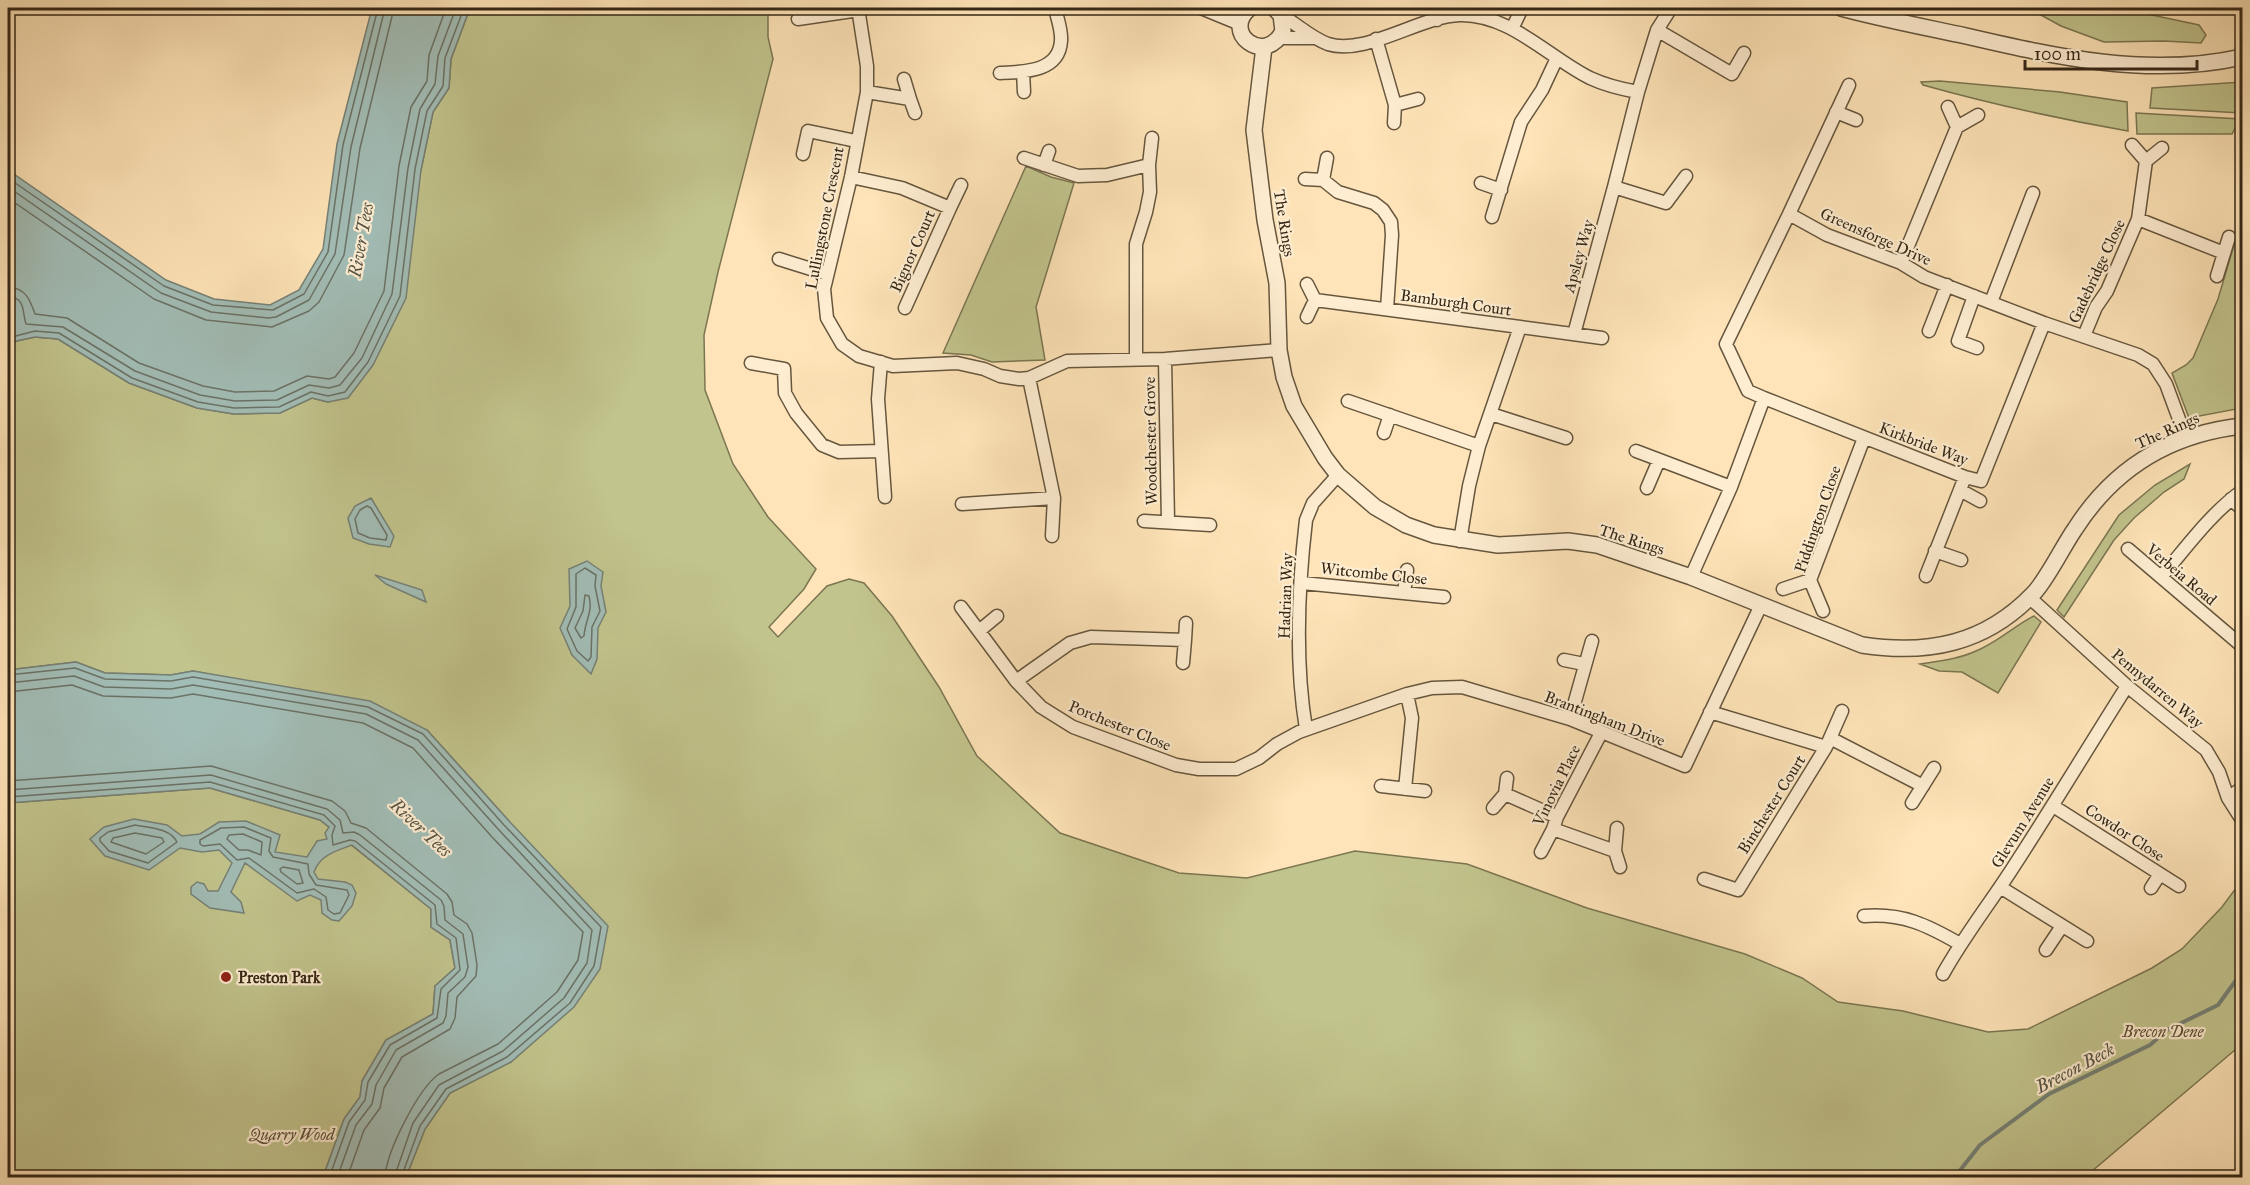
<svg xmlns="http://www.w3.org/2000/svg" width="2250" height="1185" font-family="'IM FELL Great Primer',serif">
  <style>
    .green { fill: #c2c48d; stroke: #7b7652; stroke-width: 1.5 }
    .water { fill: #a2bdb6; stroke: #768176; stroke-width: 1.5 }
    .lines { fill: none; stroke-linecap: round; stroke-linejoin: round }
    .shore { stroke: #6b7266; stroke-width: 1.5 }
    .stream { stroke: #768176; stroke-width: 4 }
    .minor-casing { stroke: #66563e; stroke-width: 15 }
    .tertiary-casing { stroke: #66563e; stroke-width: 18 }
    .minor { stroke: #feedd1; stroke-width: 12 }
    .tertiary { stroke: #feedd1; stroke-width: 15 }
    .poi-dot { fill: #8f2418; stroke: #feedd1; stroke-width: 2 }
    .labels { text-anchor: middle; stroke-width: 4.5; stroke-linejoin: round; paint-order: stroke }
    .street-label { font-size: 16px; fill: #342716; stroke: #feedd1 }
    .poi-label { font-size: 16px; font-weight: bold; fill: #342716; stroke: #feedd1; text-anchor: start }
    .park-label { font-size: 16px; font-style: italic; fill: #584e34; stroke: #feedd1 }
    .water-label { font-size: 18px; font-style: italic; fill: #555446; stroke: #feedd1 }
  </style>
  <rect width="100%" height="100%" fill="#fee4b8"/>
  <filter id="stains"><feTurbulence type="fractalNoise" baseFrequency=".00333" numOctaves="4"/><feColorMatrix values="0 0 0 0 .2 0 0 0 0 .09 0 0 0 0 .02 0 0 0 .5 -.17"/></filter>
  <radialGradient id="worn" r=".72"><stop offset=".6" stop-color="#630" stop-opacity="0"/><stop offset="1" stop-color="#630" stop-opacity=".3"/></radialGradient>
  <path class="green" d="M470,8H768V37L773,59L718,272L704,335L705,390L733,464L768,517L816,569L804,589L769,627L778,637L827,586L849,579L864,583L892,616L939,687L977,756L1060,833L1179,873L1247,878L1355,851L1467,864L1587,908L1745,954L1802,978L1838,1002L1903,1011L1988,1032L2028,1029L2152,968L2182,949L2222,907L2242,880V1044L2085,1177H406L425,1129L450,1093L511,1062L509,821L427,730L240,680L193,671L171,675L105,673L76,662L8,670V346L12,342L35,337L58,339L129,383L197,408L234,414L280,413L312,398L328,402L421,170L433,112L449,88L451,59Z
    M2028,8H2119L2199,25L2206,35L2201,43L2164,41L2104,42L2061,26Z
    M1940,81L2060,92L2127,102L2128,131C2059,119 1991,104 1923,85L1921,82Z
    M2242,82V113L2150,108L2152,88Z
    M2136,113L2240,119L2232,134H2137Z
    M1026,166L1051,177L1074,183L1036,307L1045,360L992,362L971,355L943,353Z
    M2242,192V408L2189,418L2172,373L2186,365L2193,358L2218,299L2236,238Z
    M2190,464L2184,479L2164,492L2134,518L2114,540L2064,617L2057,610L2119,515L2155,485Z
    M2034,616L2041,622L1998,693L1962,672L1939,671L1920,664C1939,661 1959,659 1976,651C1997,643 2014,626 2034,616Z
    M210,788L320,820L431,909V927L450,940L455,968L435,986L433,1014L386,1040L362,1081L360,1097L344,1119L323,1177H8V803Z"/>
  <path class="water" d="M372,8H470L451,59L449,88L433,112L421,170L406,298L373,365L348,398L328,402L312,398L280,413L234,414L197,408L129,383L58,339L35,337L12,342L8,346V326L11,322V311L8,308V170L166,280L214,299L270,305L299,290L323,249L337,144Z
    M371,498L394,536L390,547L369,544L353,538L348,518L355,506Z
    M587,561L603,572L601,586L606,612L598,628L597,659L591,674L572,655L560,628L570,606L569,569Z
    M375,575L422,590L426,602L386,584Z
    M76,662L105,673L171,675L193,671L370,701L427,730L509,821L608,926L600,969L574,1007L511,1062L450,1093L425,1129L406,1177H323L344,1119L360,1097L362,1081L386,1040L433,1014L435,986L455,968L450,940L431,927V909L352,845C336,851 320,855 314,872L318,879L345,882L352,885L356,893L352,906L339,921L332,920L322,913L321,900L310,895L297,901L245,863L231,892L241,902L244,913L210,908L191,894V887L197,882L204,884L208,891H218L232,863L219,850L202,852L180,848L149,870L105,856L90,839L104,827L134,819L167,825L182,836L200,834L219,822L246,821L280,835L275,852L307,857L317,841L327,839L325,833L329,827L320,820L210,788L8,803V670Z"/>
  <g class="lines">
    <path class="shore" d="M8,178L164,286L213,305L273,310L304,294L328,252L343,145L378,8
      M8,187L161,293L211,312L268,318L276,317L309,300L335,254L351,147L385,8
      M8,198L154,299L206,320L272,327L309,311L319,302L344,255L360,148L394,8
      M8,287C26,288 30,300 35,314L67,318L139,363L203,386L235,392L274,391L307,376L329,379L335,377L354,353L384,291L399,166L411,107L427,81L429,55L446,8
      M8,296C26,298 22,312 26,324L63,327L135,371L200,395L235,401L277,400L309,385L329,388L340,385L362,358L392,294L408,168L420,109L435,84L438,56L456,8
      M8,338L35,331L59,333L132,378L198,402L234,408L279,407L311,392L328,396L345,392L368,362L400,296L415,169L427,111L443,86L445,58L464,8
      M367,506L371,508L387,535L386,540L370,538L358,533L355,519L360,510Z
      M585,568L596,575L595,586L600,611L592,627L591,657L588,661L577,651L567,629L576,607V574Z
      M585,595L589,596C593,613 585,620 584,636L581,638L575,628L583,611Z
      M8,675L75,668L105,679L171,681L193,677L368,707L423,734L504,825L601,927L594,966L570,1003L507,1057L446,1089L420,1126L401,1178
      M8,683L74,676L104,687L171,689L193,685L366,714L418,740L499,830L592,930L587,963L564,998L503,1051L439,1085L413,1123L394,1178
      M8,692L72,685L103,696L171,698L193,694L363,723L413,748L492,837L583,932L578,960L557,992L498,1044L439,1074C418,1089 386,1152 385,1178
      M8,781L211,766L332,801L345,811L351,823L366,828L447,894L452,902L454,915L467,924L472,933L477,965L476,976L457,997L455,1018L450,1029L402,1057L384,1088L380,1108L364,1130L347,1178
      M8,790L211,775L327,809L340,820L343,833L354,832L360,835L441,900L444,906L445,920L463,934L468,967L465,977L448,993L446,1016L443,1023L396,1050L376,1085L372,1104L356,1125L337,1178
      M8,797L210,782L324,815L335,826L332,835L333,845L350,840L355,841L435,905L437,924L456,938L460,970L441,989L437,1018L390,1045L368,1082L365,1100L349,1122L329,1178
      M135,825C150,828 170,828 177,842L148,863L109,851L100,841V838L108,832Z
      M244,827L271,838L269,851L273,857L308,864L309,874L316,885L347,890L349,895L340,913L334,914L328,910L326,897L314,889L297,893L249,858L237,860L220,844L203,846L200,844V840L221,828Z
      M135,833L162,838L164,842L146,854L111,842L113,838Z
      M243,834L262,842L261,855L248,850H239L227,839L229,835Z
      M283,867L299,870L303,883L297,884L281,872L280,869Z"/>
    <path class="stream" d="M1954,1178L1980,1145L2049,1094L2150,1045L2167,1030L2218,1005L2242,972"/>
    <g class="minor-casing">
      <path id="minor" d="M858,8L867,66V92L851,177L824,289L827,318L842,344L859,356L893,366L957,363L984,369L1000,376L1019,379L1029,378L1067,361L1165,359L1279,350
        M1201,8L1240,24
        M1433,8L1437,20
        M1281,15C1297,24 1311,38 1328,44C1366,56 1420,16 1460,15C1510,14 1548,57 1590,78C1605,85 1621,89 1638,92
        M798,19L859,10
        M1512,29L1522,8
        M1657,30L1732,74L1744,53
        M1279,38H1315
        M1376,39L1395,105L1394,123
        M1023,72L1024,92
        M1000,73C1024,72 1059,72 1061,41C1062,30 1057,18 1055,8
        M867,92L910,99L904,79
        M910,99L915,113
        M1395,105L1418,99
        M1836,112L1856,120
        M1957,127L1978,115
        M2132,145L2146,161L2162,148
        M803,154L808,131L856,141
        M1024,158L1078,176L1107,175L1149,165L1150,192L1146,212L1136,244V359
        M1044,165L1049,151
        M1149,165L1152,138
        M851,177L902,188L950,208L961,185
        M1305,179L1323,180L1338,192L1374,203L1383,210L1391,222L1392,235L1387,309
        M1323,180L1327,158
        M1481,183L1501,190
        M1614,187L1666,203L1686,176
        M1789,214L1849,85
        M1492,217L1521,122L1542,90L1557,58
        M2138,219L2224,253
        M779,259L827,274
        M1901,263L1957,127L1948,107
        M2217,276L2229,237
        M1307,284L1315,300L1520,327
        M1974,296L1958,341L1977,348
        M1991,302L2033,193
        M905,308L950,208
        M1307,317L1315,300
        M1929,331L1947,285
        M1574,334L1614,187L1638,92L1657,30L1671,8
        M2084,336L2096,307L2107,291L2138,219L2146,161
        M1165,359L1168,522
        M881,362L878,399L885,497
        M751,363L784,369L785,393L796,413L822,445L839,452L881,451
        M1029,378L1054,498L1052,536
        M1764,398L1965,477L1981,481L2044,323
        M1348,401L1479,446
        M1491,414L1566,438
        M1384,433L1390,415
        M1636,451L1731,487
        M1647,488L1659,460
        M1960,490L1980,501
        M2231,499L2242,509
        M962,504L1054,498
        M1144,521L1210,525
        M1460,541L1469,486L1479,446L1520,327L1602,338
        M2128,549L2242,646
        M1935,551L1961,560
        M1926,576L1965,477
        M1691,577L1731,487L1764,398L1748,391L1726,344L1789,214L1827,235L1901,263L1924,277L2044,323L2138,355L2153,364L2166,384L2186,438
        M2161,577C2186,548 2211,513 2242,491
        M1302,583L1444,597
        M1783,589L1810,580
        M1404,593L1407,570
        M2029,597L2127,686L2206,750L2219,772L2228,798L2242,820
        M961,607L1016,681L1041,707L1073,727L1176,765L1199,769H1236L1259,758L1277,744L1299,732L1407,694L1432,688L1462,687L1570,719L1685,766L1761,605
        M1823,611L1810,580L1864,438
        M979,631L997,616
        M1564,660L1584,664
        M1183,663L1185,640
        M1016,681L1070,643L1091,637L1185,640L1186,623
        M1570,719L1592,641
        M1306,729C1295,662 1298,588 1306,520L1313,503L1338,475
        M1830,738L1923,786
        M1827,745L1842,711
        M1381,786L1425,791
        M1405,789L1412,718L1407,694
        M1505,794L1507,778
        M2228,798L2242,788
        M1912,803L1934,768
        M2053,806L2179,886
        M1493,808L1505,794L1557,817
        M1553,829L1615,851L1620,867
        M1615,851L1617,828
        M1541,852L1553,829L1557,817L1601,733
        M1704,879L1738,890L1826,747L1710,712
        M2000,887L2087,941
        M2151,888L2160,874
        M1864,916C1903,913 1927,925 1960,944
        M2046,950L2062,926
        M1943,974C1964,936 1991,902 2014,866C2053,806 2089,746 2127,686"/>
    </g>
    <g class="tertiary-casing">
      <path id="tertiary" d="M1250,8C1220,32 1265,67 1283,31L1281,15L1274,8
        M1841,8C1882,19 1924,27 1966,36C2057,57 2149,78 2242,57
        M1264,47L1254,130L1265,220L1277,283L1279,350L1284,377L1294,406L1325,458L1338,475L1375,507L1406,525L1434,535L1498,545L1568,541L1597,545L1691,577L1862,645C1928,655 1985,644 2033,594C2047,580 2063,546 2075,529C2114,468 2170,434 2242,426"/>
    </g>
    <use href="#minor" class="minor"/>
    <use href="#tertiary" class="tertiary"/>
  </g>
  <circle class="poi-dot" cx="226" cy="977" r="6"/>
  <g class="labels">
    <g class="street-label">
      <text transform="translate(824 218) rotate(-79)" y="6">Lullingstone Crescent</text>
      <text transform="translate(1285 223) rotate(81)" y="6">The Rings</text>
      <text transform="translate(1876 236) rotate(24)" y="6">Greensforge Drive</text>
      <text transform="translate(912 251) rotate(-66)" y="6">Bignor Court</text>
      <text transform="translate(1578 256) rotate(-74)" y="6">Apsley Way</text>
      <text transform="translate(2096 271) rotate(-65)" y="6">Gadebridge Close</text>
      <text transform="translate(1456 302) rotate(8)" y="6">Bamburgh Court</text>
      <text transform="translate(2167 430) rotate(-24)" y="6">The Rings</text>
      <text transform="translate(1150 441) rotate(-91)" y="6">Woodchester Grove</text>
      <text transform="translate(1924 443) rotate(21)" y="6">Kirkbride Way</text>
      <text transform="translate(1817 519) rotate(-71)" y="6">Piddington Close</text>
      <text transform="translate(1632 539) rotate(18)" y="6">The Rings</text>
      <text transform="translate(1374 573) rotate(6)" y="6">Witcombe Close</text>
      <text transform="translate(2182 574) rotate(40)" y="6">Verbeia Road</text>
      <text transform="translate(1285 596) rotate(-88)" y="6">Hadrian Way</text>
      <text transform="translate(2158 688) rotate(40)" y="6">Pennydarren Way</text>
      <text transform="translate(1605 718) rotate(21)" y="6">Brantingham Drive</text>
      <text transform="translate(1120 725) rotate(22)" y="6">Porchester Close</text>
      <text transform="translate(1556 785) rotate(-64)" y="6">Vinovia Place</text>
      <text transform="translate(1771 804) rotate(-58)" y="6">Binchester Court</text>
      <text transform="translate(2022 822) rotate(-58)" y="6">Glevum Avenue</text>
      <text transform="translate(2125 832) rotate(33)" y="6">Cowdor Close</text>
    </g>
    <g class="poi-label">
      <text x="238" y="983">Preston Park</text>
    </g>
    <g class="park-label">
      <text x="2163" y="1037">Brecon Dene</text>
      <text x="292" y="1140">Quarry Wood</text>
    </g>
    <g class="water-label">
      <text transform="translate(361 240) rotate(-80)" y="6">River Tees</text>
      <text transform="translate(421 828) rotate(43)" y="6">River Tees</text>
      <text transform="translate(2075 1068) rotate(-28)" y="6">Brecon Beck</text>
    </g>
  </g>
  <rect width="2250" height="1185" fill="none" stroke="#fee4b8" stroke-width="30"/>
  <rect x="9" y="9" width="2232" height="1167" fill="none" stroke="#342716" stroke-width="3"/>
  <rect x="15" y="15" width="2220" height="1155" fill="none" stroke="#342716" stroke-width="1.5"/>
  <path d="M2025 60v9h172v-9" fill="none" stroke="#342716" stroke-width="3"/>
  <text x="2034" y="60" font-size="18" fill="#342716" stroke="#feedd1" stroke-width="4.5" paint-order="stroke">100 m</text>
  <rect width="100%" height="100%" filter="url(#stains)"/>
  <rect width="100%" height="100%" fill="url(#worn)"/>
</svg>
